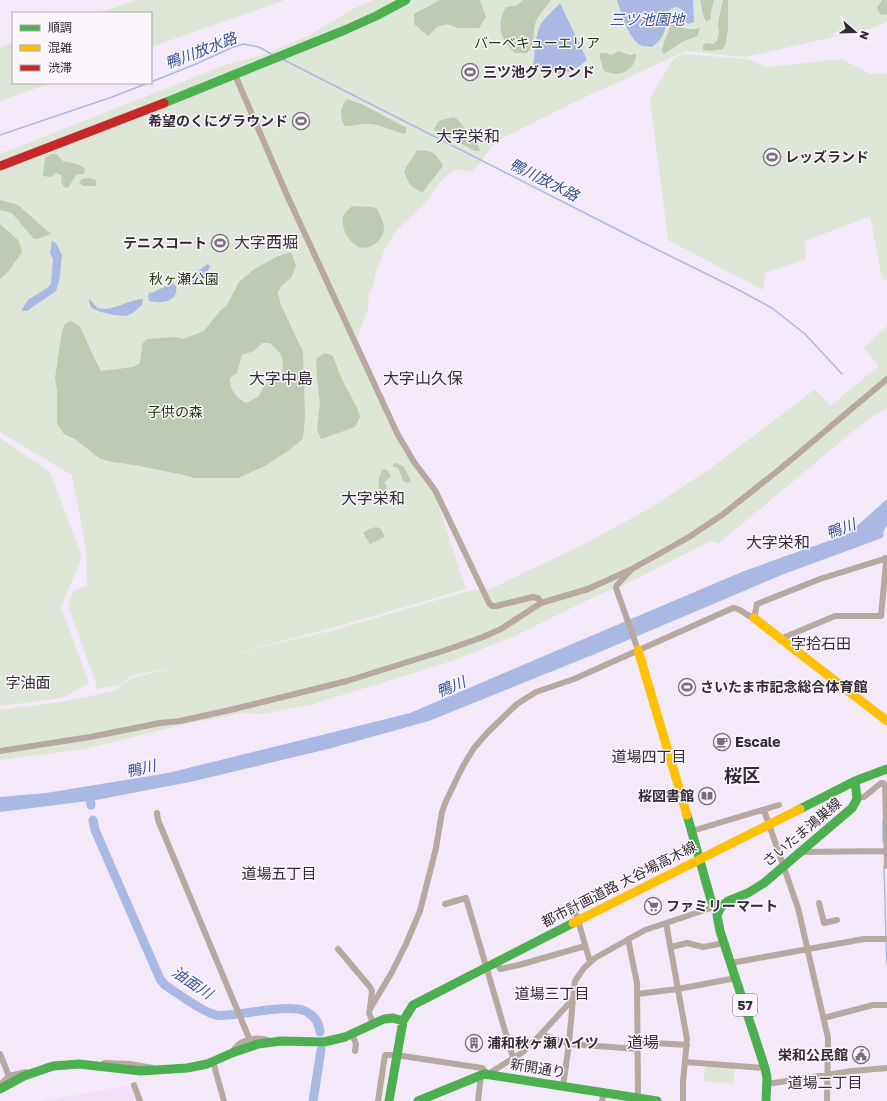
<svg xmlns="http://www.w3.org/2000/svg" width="887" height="1101" font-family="'Golos Text','Noto Sans JP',sans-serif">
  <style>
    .built { fill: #f2e0f9 }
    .green { fill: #dee6d8 }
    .forest { fill: #becbb3; fill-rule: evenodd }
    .water { fill: #aab9e4 }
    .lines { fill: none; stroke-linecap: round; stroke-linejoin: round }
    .stream { stroke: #aab9e4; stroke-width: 1.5 }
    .river { stroke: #aab9e4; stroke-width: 9 }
    .street { stroke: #b7a8a2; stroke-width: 6 }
    .fast { stroke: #4caf50; stroke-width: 9 }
    .slow { stroke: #ffc107; stroke-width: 9 }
    .jam { stroke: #c62828; stroke-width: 9 }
    .labels { text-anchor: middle; stroke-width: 3; stroke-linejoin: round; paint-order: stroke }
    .shield { fill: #fbf6fc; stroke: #6e6871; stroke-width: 1 }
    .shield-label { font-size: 13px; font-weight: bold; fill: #322b35 }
    .park-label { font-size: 14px; fill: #21380f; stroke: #fbf6fc }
    .poi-label { font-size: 14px; font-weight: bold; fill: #322b35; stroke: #fbf6fc; text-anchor: start }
    .street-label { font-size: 14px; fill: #322b35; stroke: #fbf6fc }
    .water-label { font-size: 15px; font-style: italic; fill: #345296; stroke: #fbf6fc }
    .neighbourhood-label { font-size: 15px; fill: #322b35; stroke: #fbf6fc }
    .quarter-label { font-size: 16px; fill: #322b35; stroke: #fbf6fc }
    .district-label { font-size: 18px; font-weight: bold; fill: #322b35; stroke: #fbf6fc }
  </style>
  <rect width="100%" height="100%" fill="#f4e9f8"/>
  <path class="built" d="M127,1086L132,1087L137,1101H40Z"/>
  <path class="green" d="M136,0H285L151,47V13H99Z
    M374,0H887V22L873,28L745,57L686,51L579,100L495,142L473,172L456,169C445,177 435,186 430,198L396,231L385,249L376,272L373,285L369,294L368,309L355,343L386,412L434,492L466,589L339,626L229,655L334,630L468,591L490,589L584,544L647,510L711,468L815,389L830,406L879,366L864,348L887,326V408L868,419L718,544L711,541L624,585L598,595L515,636L452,661L310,705L262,714L244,713L186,724L84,749L0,760V710L60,702L114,691L132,678L177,667L130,676L121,685L97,689L95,681L68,606L74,590L87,586L86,549L72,475L0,432V154L228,64L263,55L310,35L351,10Z
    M13,43V83H51L0,101V47Z
    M683,54L747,59L766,67L842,59L870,74L887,73V280L882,278L870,216L805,241L806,259L765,273L763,290L668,240L650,98L673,59Z
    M0,438L50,472L82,557L61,607L89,683L63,698L0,706Z
    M705,1066L735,1068L733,1084L704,1081Z"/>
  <path class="forest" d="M440,0H480L486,17L479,28H458L446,24L437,27L428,36L414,24V14Z
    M523,0H551C546,7 538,15 535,24C532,36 537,44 527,53H515C501,39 495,26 506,7L517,5Z
    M700,0H714L711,12V19L706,22L703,14Z
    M723,0H728V29L725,46L722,49L710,51L703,50V45L706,43L713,44L717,41L719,32L718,26L719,18Z
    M882,0H887V14L881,15L877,8Z
    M673,17C675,20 677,24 679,26C685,30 693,30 700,28L697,36L682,42L664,54L662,51C663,44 665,39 668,33C670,27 670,23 673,17Z
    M618,51L630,55L636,54C637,64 627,73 617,74C612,74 608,72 604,71L600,58V53H606L612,55Z
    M347,99L361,104L407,128L405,134C395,132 386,127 377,125C366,122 356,126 345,126C339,117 340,106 347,99Z
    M454,117C461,121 462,126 467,132C473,139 478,142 480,151H475L434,130L438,121Z
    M417,150C432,151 436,152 443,166L422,193L410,185L404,172C407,164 413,158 417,150Z
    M51,154H56L63,161C73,164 75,161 85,169L84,174C82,174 79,174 77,175C73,176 72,184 68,188L64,187L61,182L62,175L56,173L51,177L43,176L45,158Z
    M89,178L96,180V186H83L79,183L82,179Z
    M0,200L18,205L51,234L37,239L33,238L12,213L0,210Z
    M352,206L372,207L378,209C379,215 385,223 384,229C383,240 370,251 359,247C348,243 338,224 345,213C347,211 350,208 352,206Z
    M0,224L19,241L22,252L8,272L0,279Z
    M291,252L296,266L291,278L281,286L278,293L281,305L303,352L305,417L303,439L288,451L263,467L238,478H194L179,474L135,465L112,462L99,458L75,439L64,434L57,424V391L55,378L62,331L65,324L71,321L80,326L95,360L101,371L133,367L140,363L142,344L147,339L176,337L183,339L204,331L220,311L227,305L239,282L253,270L276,257ZM262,343H269C281,352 283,355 283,370L275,379H271L263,388L258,397L246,403C234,395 231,392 230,378L237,373L242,355L254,351Z
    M325,353L333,356C338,369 342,382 350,394C354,402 358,408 360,417L355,427L321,439L317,429L320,403L317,379L316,359Z
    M397,463L404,467L411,481L407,483L403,481L399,470L396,467H393V464Z
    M384,469L388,471L391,476L384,483C389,487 387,493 391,497L386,500C378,491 375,477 384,469Z
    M376,527L381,529L385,537L370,544L363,533L369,529Z"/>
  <path class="water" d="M617,0H693L694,22L689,24L685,22L682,10L677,7L670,9C664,25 669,35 652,47C648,46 643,47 640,45C628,38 621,12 617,0Z
    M560,3L587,60C566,77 558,78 533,65C535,52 535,35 541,24C546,16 554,10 560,3Z
    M52,241L56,243L62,255L59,282L56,291L27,311H22L24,306L29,299L47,288L51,284L53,259L50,253Z
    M208,264L210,267C207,273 199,284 191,283C187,283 185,282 181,282L182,280C195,276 197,271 208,264Z
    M172,283L176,286C179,302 162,304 149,301L148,296L149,293L154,292Z
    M89,299C92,301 95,306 98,308C109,313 130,299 143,299L142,305C138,308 134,313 129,315C123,318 97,312 92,308C89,305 89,302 89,299Z
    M887,499V525L883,532L884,536L882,538L784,574L595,654L429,721L328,749L190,782L96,800L0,812V797L46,793L168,773L410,713L744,571L848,534Z"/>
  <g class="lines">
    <path class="stream" d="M282,59L638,240L735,288L772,308L805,334L842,374
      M151,82L196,64L231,48L243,44L259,47L275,56
      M0,135L112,97L148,83
      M883,820V842
      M884,866L886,938
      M886,942L887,964"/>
    <path class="river" d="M89,792L91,805
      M93,820L95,830L160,979L165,985C175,992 204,1013 216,1015C219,1016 224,1015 228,1015C246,1014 290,1004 305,1011C314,1015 319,1023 320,1032
      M313,1101L321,1050"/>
    <path class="street" d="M235,75L286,193L397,433L414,462L435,490L489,603L492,606H496L533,597L538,598L541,603L588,589L632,569L617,585L616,588L638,650
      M632,569L689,537L722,515L780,469L887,379
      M782,640L785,637L835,616H881L886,563L885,558
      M0,751L90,737L160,723L180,721L230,710L347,681L446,650L483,637L501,629L541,603
      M857,798L864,797L881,783H883L885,785L887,866
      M764,810L798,908L828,1038L827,1101
      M157,813L158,820L249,1038
      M692,831L779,805
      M801,852L887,851
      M819,903L824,923L837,920
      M445,904L466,898L513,1058
      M575,910L590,962
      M666,923L687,1039L683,1082V1101
      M628,939L637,983L638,1098
      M671,947L687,943L703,947L724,943
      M338,949L370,987L372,991L370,1008
      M497,962L500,969L519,965L585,946
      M731,963L864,939H887
      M637,994L678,989L736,978
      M824,1018L873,1005H887
      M373,1023L369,1013L370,1009L392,972L406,944L420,911L436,848L442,812L446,801L463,766L474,748L488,732L517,704L536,692L574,679L733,608C741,608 746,616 754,618L757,604L820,579L887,558
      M352,1034L356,1044L355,1051
      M541,1034L569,1044L638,1049
      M638,1042L687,1045
      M232,1053C238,1040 255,1036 268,1040
      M0,1054L9,1076
      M213,1062L224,1101
      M685,1062L765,1068
      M102,1065L104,1063L130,1064L153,1068
      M767,1084L852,1071L887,1068
      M0,1085L9,1076L26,1072
      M134,1085L140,1101
      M563,1086L569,1044L573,999
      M378,1101L385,1055H396L482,1068L488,1074L523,1052L541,1034L573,999L575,981L584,968L595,958L645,930L714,907
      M478,1101L481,1074
      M602,1101L604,1092"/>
    <path class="fast" d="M164,103L345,30L376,16L406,0
      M800,809L855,781
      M687,815L711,900L714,907L719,911
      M0,1089L24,1076L53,1066L79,1064L141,1071L187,1068L207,1064L232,1053L258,1044L281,1041L324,1042L345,1037L384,1019L393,1018L403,1021
      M389,1101L403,1021L413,1005L573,923
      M418,1101L484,1074L657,1101
      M766,1101L767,1078L765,1068L720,931L717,915L721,907L728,901L748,893L764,883L852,808L857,799L855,781L887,769"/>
    <path class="slow" d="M754,618L887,721
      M638,650L687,815
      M573,923L800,809"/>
    <path class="jam" d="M0,166L164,103"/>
  </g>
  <defs>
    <g id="stadium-ring" transform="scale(0.9)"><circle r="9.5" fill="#fbf6fc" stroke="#766e79" stroke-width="1.5"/><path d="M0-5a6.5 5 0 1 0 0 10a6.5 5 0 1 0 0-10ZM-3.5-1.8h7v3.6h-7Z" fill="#766e79"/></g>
    <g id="cafe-ring" transform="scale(0.9)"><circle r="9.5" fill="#fbf6fc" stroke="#766e79" stroke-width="1.5"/><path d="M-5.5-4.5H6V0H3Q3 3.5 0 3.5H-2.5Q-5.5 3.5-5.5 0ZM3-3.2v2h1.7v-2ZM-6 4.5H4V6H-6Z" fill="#766e79"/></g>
    <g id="library-ring" transform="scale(0.9)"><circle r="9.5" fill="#fbf6fc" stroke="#766e79" stroke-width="1.5"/><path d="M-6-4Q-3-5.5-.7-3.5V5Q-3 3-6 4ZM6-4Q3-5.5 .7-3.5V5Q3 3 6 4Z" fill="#766e79"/></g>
    <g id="supermarket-ring" transform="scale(0.9)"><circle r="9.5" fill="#fbf6fc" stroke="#766e79" stroke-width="1.5"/><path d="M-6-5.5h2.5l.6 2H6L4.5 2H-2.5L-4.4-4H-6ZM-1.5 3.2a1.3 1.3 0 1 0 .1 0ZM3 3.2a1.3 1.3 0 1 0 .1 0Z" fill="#766e79"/></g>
    <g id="building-ring" transform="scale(0.9)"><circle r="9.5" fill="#fbf6fc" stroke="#766e79" stroke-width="1.5"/><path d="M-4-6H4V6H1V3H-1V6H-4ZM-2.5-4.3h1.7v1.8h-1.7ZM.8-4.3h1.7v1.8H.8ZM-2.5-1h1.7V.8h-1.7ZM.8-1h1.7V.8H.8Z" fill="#766e79"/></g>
    <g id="civic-ring" transform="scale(0.9)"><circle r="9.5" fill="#fbf6fc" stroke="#766e79" stroke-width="1.5"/><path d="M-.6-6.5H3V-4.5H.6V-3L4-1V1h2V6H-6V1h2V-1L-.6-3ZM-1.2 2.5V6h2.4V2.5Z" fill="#766e79"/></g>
  </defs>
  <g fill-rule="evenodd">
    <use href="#stadium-ring" x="470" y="72"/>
    <use href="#stadium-ring" x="301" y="121"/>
    <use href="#stadium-ring" x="772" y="157"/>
    <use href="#stadium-ring" x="220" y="243"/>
    <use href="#stadium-ring" x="687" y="687"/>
    <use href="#cafe-ring" x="722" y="742"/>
    <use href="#library-ring" x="707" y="796"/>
    <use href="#supermarket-ring" x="653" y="906"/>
    <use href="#building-ring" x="474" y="1043"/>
    <use href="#civic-ring" x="861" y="1055"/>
  </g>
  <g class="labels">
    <rect class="shield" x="733" y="994" width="24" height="22" rx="3"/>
    <g class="shield-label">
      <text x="745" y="1010">57</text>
    </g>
    <g class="park-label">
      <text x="537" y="48">バーベキューエリア</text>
      <text x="184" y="284">秋ヶ瀬公園</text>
      <text x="175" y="417">子供の森</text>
    </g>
    <g class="poi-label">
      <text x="483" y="77">三ツ池グラウンド</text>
      <text x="288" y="126" text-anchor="end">希望のくにグラウンド</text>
      <text x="785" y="162">レッズランド</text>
      <text x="207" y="248" text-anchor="end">テニスコート</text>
      <text x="700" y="692">さいたま市記念総合体育館</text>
      <text x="735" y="747">Escale</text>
      <text x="694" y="801" text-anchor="end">桜図書館</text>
      <text x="666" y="911">ファミリーマート</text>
      <text x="487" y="1048">浦和秋ヶ瀬ハイツ</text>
      <text x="848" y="1060" text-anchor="end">栄和公民館</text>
    </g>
    <g class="street-label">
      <text transform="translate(802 832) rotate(-40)" y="5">さいたま鴻巣線</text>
      <text transform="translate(619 884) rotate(-27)" y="5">都市計画道路 大谷場高木線</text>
      <text transform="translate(538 1068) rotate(9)" y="5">新開通り</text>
    </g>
    <g class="water-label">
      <text x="647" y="25">三ツ池園地</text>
      <text transform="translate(201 51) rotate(-21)" y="5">鴨川放水路</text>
      <text transform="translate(544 180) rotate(27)" y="5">鴨川放水路</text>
      <text transform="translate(841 529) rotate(-20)" y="5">鴨川</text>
      <text transform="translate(451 687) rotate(-22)" y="5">鴨川</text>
      <text transform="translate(141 769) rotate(-13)" y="5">鴨川</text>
      <text transform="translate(192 983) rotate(34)" y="5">油面川</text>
    </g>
    <g class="neighbourhood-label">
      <text x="821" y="649">字拾石田</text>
      <text x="28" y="688">字油面</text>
      <text x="649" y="762">道場四丁目</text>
      <text x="279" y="879">道場五丁目</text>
      <text x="552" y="999">道場三丁目</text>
      <text x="825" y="1088">道場二丁目</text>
    </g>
    <g class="quarter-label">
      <text x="468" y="142">大字栄和</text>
      <text x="266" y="248">大字西堀</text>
      <text x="281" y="384">大字中島</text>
      <text x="423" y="384">大字山久保</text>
      <text x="373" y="504">大字栄和</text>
      <text x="778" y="548">大字栄和</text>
      <text x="643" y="1048">道場</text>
    </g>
    <g class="district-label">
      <text x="742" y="782">桜区</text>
    </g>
  </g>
  <rect x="12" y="12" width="140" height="72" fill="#fbf6fc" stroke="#aba5ac"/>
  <rect x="20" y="25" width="20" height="6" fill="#4caf50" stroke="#aba5ac"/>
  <text x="48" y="32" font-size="12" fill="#322b35">順調</text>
  <rect x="20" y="45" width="20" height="6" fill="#ffc107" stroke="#aba5ac"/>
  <text x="48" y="52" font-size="12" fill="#322b35">混雑</text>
  <rect x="20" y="65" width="20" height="6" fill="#c62828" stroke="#aba5ac"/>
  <text x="48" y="72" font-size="12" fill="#322b35">渋滞</text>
  <g transform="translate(855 32) rotate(110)" stroke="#fbf6fc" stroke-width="3" paint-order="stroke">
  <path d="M0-3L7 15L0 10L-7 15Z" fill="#322b35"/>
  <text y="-6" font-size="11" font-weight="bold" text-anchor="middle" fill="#322b35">N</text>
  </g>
</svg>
